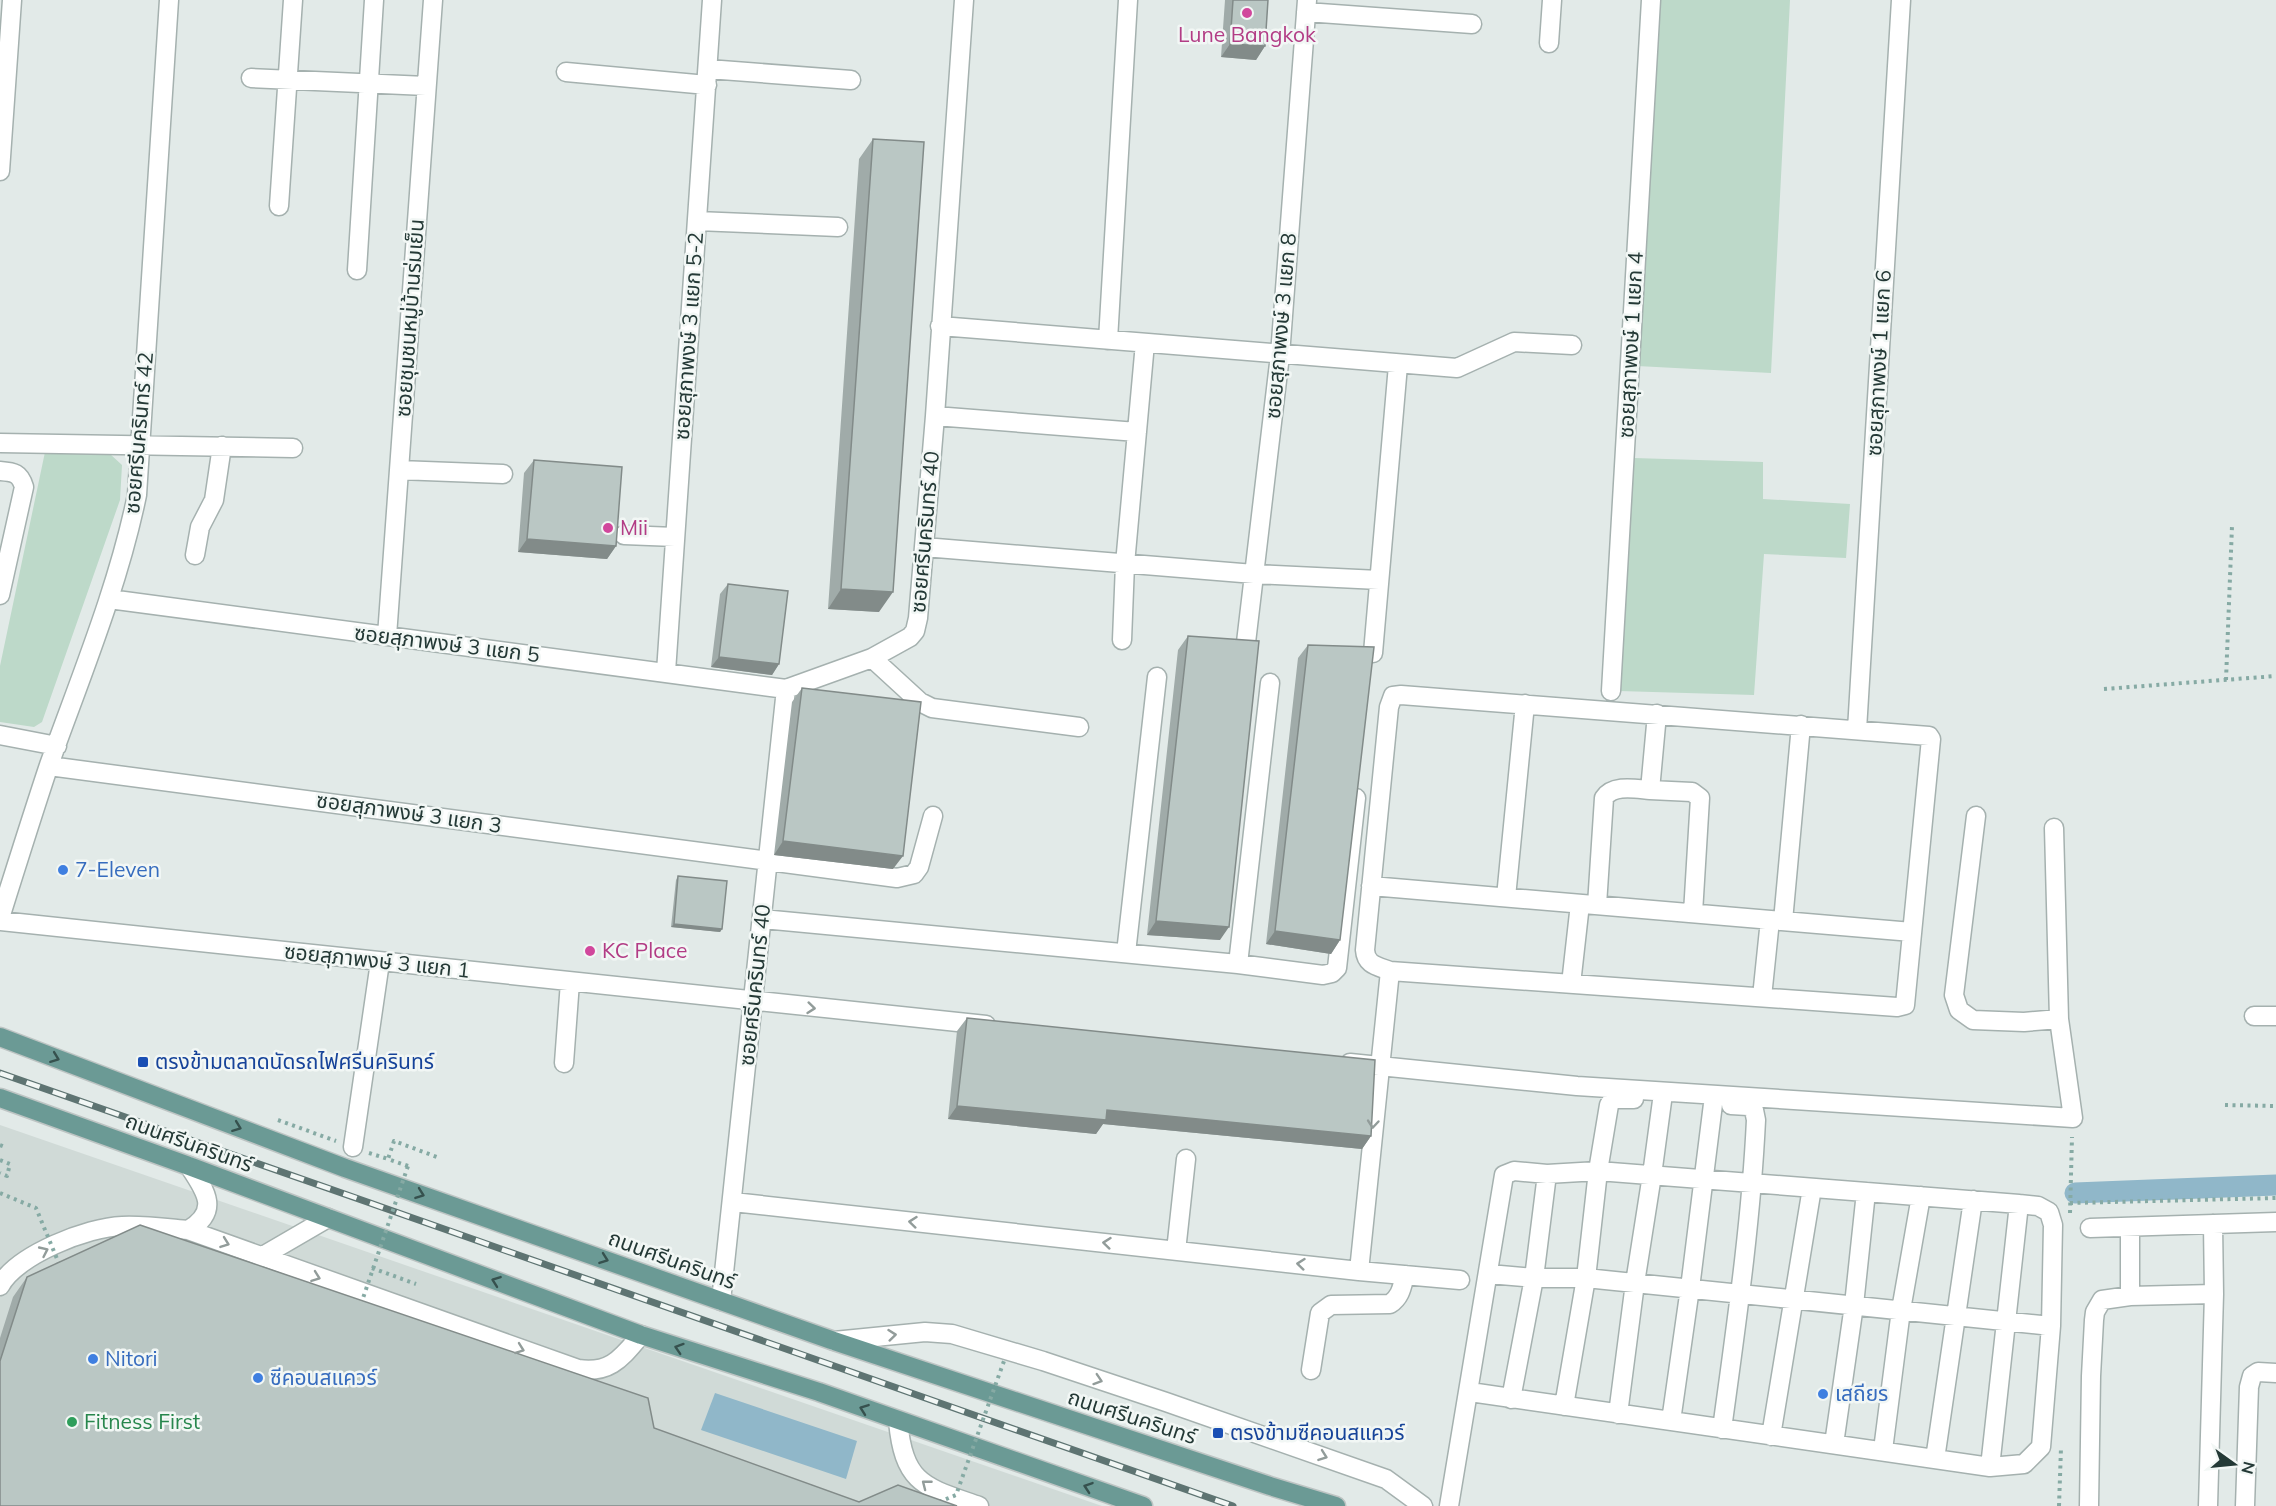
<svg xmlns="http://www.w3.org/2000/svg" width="2276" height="1506" font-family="Mulish,'Noto Sans Thai',sans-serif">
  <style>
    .built { fill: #d0dad7 }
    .green { fill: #bdd9c9 }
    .water { fill: #90b7c9 }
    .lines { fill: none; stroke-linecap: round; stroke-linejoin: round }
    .canal { stroke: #90b7c9; stroke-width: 21 }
    .minor-casing { stroke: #a5b1af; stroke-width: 21 }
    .major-casing { stroke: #bdc4c3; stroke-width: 21 }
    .path { stroke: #86aaa4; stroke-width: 4; stroke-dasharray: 3 4.5; stroke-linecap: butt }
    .minor { stroke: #fff; stroke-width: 18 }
    .major { stroke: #6b9a95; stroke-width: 18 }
    .rail-casing { stroke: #5e7472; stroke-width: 7 }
    .rail { stroke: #f2f7f5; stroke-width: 4.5; stroke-dasharray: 14; stroke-linecap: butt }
    .path-bridge { stroke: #86aaa4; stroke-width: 4; stroke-dasharray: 3 4.5; stroke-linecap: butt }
    .wall { fill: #a0aba9 }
    .shaded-wall { fill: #828b89 }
    .building { fill: #bac7c4; stroke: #828b89; stroke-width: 1.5 }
    .oneway { stroke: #929c9a }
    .oneway2 { stroke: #36514e }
    .hotel-dot { fill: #d1479c; stroke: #f2f7f5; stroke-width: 2 }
    .shop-dot { fill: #3f7fe0; stroke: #f2f7f5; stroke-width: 2 }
    .transit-dot { fill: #1a4fb4; stroke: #f2f7f5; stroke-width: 2 }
    .leisure-dot { fill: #2e9e5b; stroke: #f2f7f5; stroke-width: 2 }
    .labels { text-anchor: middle; stroke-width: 5; stroke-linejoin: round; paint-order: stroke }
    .hotel-label { font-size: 21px; fill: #b23c85; stroke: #f2f7f5; text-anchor: start }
    .street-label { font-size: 21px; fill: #243936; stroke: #f2f7f5 }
    .shop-label { font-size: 21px; fill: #366cbe; stroke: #f2f7f5; text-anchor: start }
    .transit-label { font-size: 21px; fill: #164399; stroke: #f2f7f5; text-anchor: start }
    .leisure-label { font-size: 21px; fill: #27864d; stroke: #f2f7f5; text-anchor: start }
  </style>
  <rect width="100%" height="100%" fill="#e2eae8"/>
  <path class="built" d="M0,1125L1102,1506H0Z"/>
  <path class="green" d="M1658,0H1790L1771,373L1637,366Z
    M45,452L110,454L122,465L120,500L42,722L34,727L0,722V666Z
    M1634,458L1763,462V499L1850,504L1846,558L1764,554L1754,695L1619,691Z"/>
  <path class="water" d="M715,1393L857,1441L846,1479L701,1430Z"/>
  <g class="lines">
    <path class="canal" d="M2075,1193L2276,1185"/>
    <g class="minor-casing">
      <path id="minor" d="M1306,12L1472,24
        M1549,43L1552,0
        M708,69L851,80
        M566,72L707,85
        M251,78L426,86
        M0,171L12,0
        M279,206L293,0
        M697,221L838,227
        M357,270L374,0
        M940,326L1457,368L1514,342L1572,345
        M1108,340L1128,0
        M935,416L1137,432
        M0,443L293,448
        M399,470L503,474
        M0,471C14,472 20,473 24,487L0,595
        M624,535L675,537
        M924,547L1254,574L1379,580
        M195,555L200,527L214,500L222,446
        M109,599L786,689
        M387,636L433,0
        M1122,640L1125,564L1145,343
        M1245,651L1280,355L1307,0
        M1373,653L1398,365
        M872,658L920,702L932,708L1079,727
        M666,672L712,0
        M1611,691L1651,0
        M1401,695L1929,736L1931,739L1905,1005L1897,1007L1390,971C1377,966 1366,965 1365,950L1389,707L1393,696Z
        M1857,730L1901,0
        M0,735L57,746
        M49,766L897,878L914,874L919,867L933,816
        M1650,790L1692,792L1700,798L1693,913
        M2054,828L2059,1019
        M1371,886L1912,932
        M1506,897L1525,704
        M1597,905L1604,798C1613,784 1636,789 1650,790L1657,714
        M0,918C16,867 32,816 49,765C81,676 118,587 137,495L169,0
        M762,919L1238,964L1323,975L1332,973L1337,968L1356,798
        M0,921L986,1025
        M1783,921L1801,725
        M1126,953L1157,677
        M1238,964L1270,683
        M1571,984L1580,904
        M1762,997L1770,920
        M2254,1016H2276
        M564,1063L570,982
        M1350,1063L1577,1086L2073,1118L2059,1019L2024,1022L1973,1020L1959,1010L1954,995L1976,816
        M353,1147L380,962
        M733,1202L1359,1271L1460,1280
        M2130,1227V1296
        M2090,1228L2276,1222
        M188,1230C221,1211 205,1190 189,1166
        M1176,1251L1186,1159
        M261,1257L328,1218
        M1359,1271L1390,971
        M1489,1274L1534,1278H1586L2051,1326
        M0,1286C16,1255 88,1227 122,1226C144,1225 166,1228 188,1230L578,1369C611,1374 622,1357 641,1335
        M721,1301L786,689L872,658L910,637L915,631L918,618L935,416L964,0
        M834,1341L925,1332L952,1334L1043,1361L1166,1402L1386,1479L1423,1506
        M1311,1370L1320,1313L1331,1305L1390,1304C1401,1297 1402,1286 1405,1275
        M1511,1399L1534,1278L1547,1174
        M1564,1406L1586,1278L1598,1171L1609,1105L1613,1099H1634
        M1618,1414L1635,1283L1652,1175L1662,1101
        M898,1421C904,1485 925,1487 979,1506
        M1671,1421L1690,1288L1713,1104
        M1722,1429C1736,1326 1751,1224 1756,1120L1754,1110L1748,1106L1731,1105
        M1771,1436L1812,1188
        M1834,1444L1854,1305L1866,1192
        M1883,1450L1901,1310L1921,1196
        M1935,1459L1973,1200
        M1990,1467L2019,1204
        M1449,1506L1504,1175L1514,1171L1547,1174L1598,1171L2019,1204L2038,1206L2049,1212L2053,1225L2051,1326L2041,1447L2024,1464L1990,1467L1470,1392
        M2089,1506L2091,1376L2094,1320L2095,1312L2102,1300L2130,1296L2214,1294
        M2208,1506L2214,1294L2213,1224
        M2245,1506L2249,1387L2252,1376L2258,1372L2276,1373"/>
    </g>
    <g class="major-casing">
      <path id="major" d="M0,1037L345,1168L834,1341L1270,1486L1336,1506
        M0,1098L189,1166L641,1335L819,1392L1143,1506"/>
    </g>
    <path class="path" d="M2226,680L2232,526
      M2104,689L2276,676
      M2225,1105L2276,1106
      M278,1120L336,1141
      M0,1145L5,1147
      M369,1153L388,1159
      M0,1160L10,1164L7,1176L0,1173
      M408,1166L388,1159L394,1141L437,1157
      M2070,1203L2276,1198
      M2070,1213L2072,1137
      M372,1268L416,1284
      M2059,1506L2061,1448"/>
    <use href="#minor" class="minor"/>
    <use href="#major" class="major"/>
    <g class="rail-casing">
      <path id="rail" d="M0,1073L1233,1506"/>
    </g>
    <use href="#rail" class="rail"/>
    <path class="path-bridge" d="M0,1193L36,1208L60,1266
      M361,1304L408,1166
      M939,1502L956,1495L1004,1361"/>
  </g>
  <path class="wall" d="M1225,0H1268L1265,46L1256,60L1221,57Z
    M873,139L879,612L828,609L859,159Z
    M534,460L616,546L607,559L518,552L524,473Z
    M728,584L779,664L772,675L711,667L720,594Z
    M1188,636L1220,940L1147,935L1178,650Z
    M1308,645L1340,940L1331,954L1266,944L1298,658Z
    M802,688L893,869L774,855L792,702Z
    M678,876L722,929L720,932L671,927L676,880Z
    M967,1018L1371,1136L1362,1149L1103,1124L1096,1134L948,1119L957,1031Z
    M27,1277L654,1428L859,1502L0,1506V1338L13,1297Z"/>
  <path class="shaded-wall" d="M1230,44L1265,46L1256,60L1221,57Z
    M527,539L616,546L607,559L518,552Z
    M841,589L893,592L879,612L828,609Z
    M719,657L779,664L772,675L711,667Z
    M783,841L903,856L893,869L774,855Z
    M1156,921L1229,927L1220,940L1147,935Z
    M674,924L722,929L720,932L671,927Z
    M1275,931L1340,940L1331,954L1266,944Z
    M957,1106L1107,1110L1371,1136L1362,1149L1103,1124L1096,1134L948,1119Z"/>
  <path class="building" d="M1233,0H1268L1265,46L1230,44Z
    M873,139L924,142L893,592L841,589Z
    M534,460L622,467L616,546L527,539Z
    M728,584L788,591L779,664L719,657Z
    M1188,636L1259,641L1229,927L1156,921Z
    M1308,645L1374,647L1340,940L1275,931Z
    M802,688L921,702L903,856L783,841Z
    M678,876L727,881L722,929L674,924Z
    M967,1018L1375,1060L1371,1136L1107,1110L1106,1120L957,1106Z
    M140,1225L648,1398L654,1428L859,1502L898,1485L957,1506H0V1361L27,1277Z"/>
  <defs><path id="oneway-chevron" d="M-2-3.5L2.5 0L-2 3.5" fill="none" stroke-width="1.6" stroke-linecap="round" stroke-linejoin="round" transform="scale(1.5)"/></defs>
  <g class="oneway">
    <use href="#oneway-chevron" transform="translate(811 1008) rotate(6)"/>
    <use href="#oneway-chevron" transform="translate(1373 1124) rotate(95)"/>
    <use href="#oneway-chevron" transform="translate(913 1222) rotate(-174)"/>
    <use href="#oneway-chevron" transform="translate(225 1243) rotate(20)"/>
    <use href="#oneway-chevron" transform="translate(1107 1243) rotate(-174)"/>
    <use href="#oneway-chevron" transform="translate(44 1251) rotate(-25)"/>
    <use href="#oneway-chevron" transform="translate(1301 1264) rotate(-174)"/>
    <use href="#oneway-chevron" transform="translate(316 1277) rotate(20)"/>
    <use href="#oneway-chevron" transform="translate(892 1335) rotate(-6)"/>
    <use href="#oneway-chevron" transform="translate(520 1349) rotate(20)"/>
    <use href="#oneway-chevron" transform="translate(1098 1380) rotate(18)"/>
    <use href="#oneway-chevron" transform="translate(1323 1456) rotate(20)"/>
    <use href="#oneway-chevron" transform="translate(926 1484) rotate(-142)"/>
  </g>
  <g class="oneway2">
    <use href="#oneway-chevron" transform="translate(55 1058) rotate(21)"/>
    <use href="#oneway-chevron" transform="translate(237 1127) rotate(21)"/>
    <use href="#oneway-chevron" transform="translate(420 1194) rotate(20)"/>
    <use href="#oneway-chevron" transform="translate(604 1259) rotate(20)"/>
    <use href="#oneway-chevron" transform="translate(496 1281) rotate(-160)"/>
    <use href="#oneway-chevron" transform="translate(679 1348) rotate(-162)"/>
    <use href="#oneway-chevron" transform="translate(864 1409) rotate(-160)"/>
    <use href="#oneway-chevron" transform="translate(1088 1487) rotate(-161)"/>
  </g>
  <g class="hotel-dot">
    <circle cx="1247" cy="13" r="6"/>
    <circle cx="608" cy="528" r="6"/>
    <circle cx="590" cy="951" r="6"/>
  </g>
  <g class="shop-dot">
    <circle cx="63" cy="870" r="6"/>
    <circle cx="93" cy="1359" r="6"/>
    <circle cx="258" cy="1378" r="6"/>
    <circle cx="1823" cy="1394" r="6"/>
  </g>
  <g class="transit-dot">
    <rect x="137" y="1056" width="12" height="12" rx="3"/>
    <rect x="1212" y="1427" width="12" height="12" rx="3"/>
  </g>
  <circle class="leisure-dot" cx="72" cy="1422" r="6"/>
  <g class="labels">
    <g class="hotel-label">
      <text x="1247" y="42" text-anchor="middle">Lune Bangkok</text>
      <text x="620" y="535">Mii</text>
      <text x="602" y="958">KC Place</text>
    </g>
    <g class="street-label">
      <text transform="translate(410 318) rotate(-86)" y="7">ซอยชุมชนหมู่บ้านร่มเย็น</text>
      <text transform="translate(1281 326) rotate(-85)" y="7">ซอยสุภาพงษ์ 3 แยก 8</text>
      <text transform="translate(689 336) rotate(-86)" y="7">ซอยสุภาพงษ์ 3 แยก 5-2</text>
      <text transform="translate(1631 345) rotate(-87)" y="7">ซอยสุภาพงษ์ 1 แยก 4</text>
      <text transform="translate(1879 363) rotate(-87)" y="7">ซอยสุภาพงษ์ 1 แยก 6</text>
      <text transform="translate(139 433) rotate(-85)" y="7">ซอยศรีนครินทร์ 42</text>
      <text transform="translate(925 532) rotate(-85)" y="7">ซอยศรีนครินทร์ 40</text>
      <text transform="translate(447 644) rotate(7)" y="7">ซอยสุภาพงษ์ 3 แยก 5</text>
      <text transform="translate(409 813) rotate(8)" y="7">ซอยสุภาพงษ์ 3 แยก 3</text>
      <text transform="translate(377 961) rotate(6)" y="7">ซอยสุภาพงษ์ 3 แยก 1</text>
      <text transform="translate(755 985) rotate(-84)" y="7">ซอยศรีนครินทร์ 40</text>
      <text transform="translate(189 1143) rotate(20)" y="7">ถนนศรีนครินทร์</text>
      <text transform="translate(672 1260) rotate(20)" y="7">ถนนศรีนครินทร์</text>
      <text transform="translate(1132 1417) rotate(18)" y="7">ถนนศรีนครินทร์</text>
    </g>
    <g class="shop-label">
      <text x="75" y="877">7-Eleven</text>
      <text x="105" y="1366">Nitori</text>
      <text x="270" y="1385">ซีคอนสแควร์</text>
      <text x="1835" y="1401">เสถียร</text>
    </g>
    <g class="transit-label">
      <text x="155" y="1069">ตรงข้ามตลาดนัดรถไฟศรีนครินทร์</text>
      <text x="1230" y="1440">ตรงข้ามซีคอนสแควร์</text>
    </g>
    <g class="leisure-label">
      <text x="84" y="1429">Fitness First</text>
    </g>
  </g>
  <g transform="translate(2234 1464) rotate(105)" stroke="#f2f7f5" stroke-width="4.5" paint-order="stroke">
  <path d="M0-4.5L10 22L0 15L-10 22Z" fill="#243936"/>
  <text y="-9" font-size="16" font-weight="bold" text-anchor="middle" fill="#243936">N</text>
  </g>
</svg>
